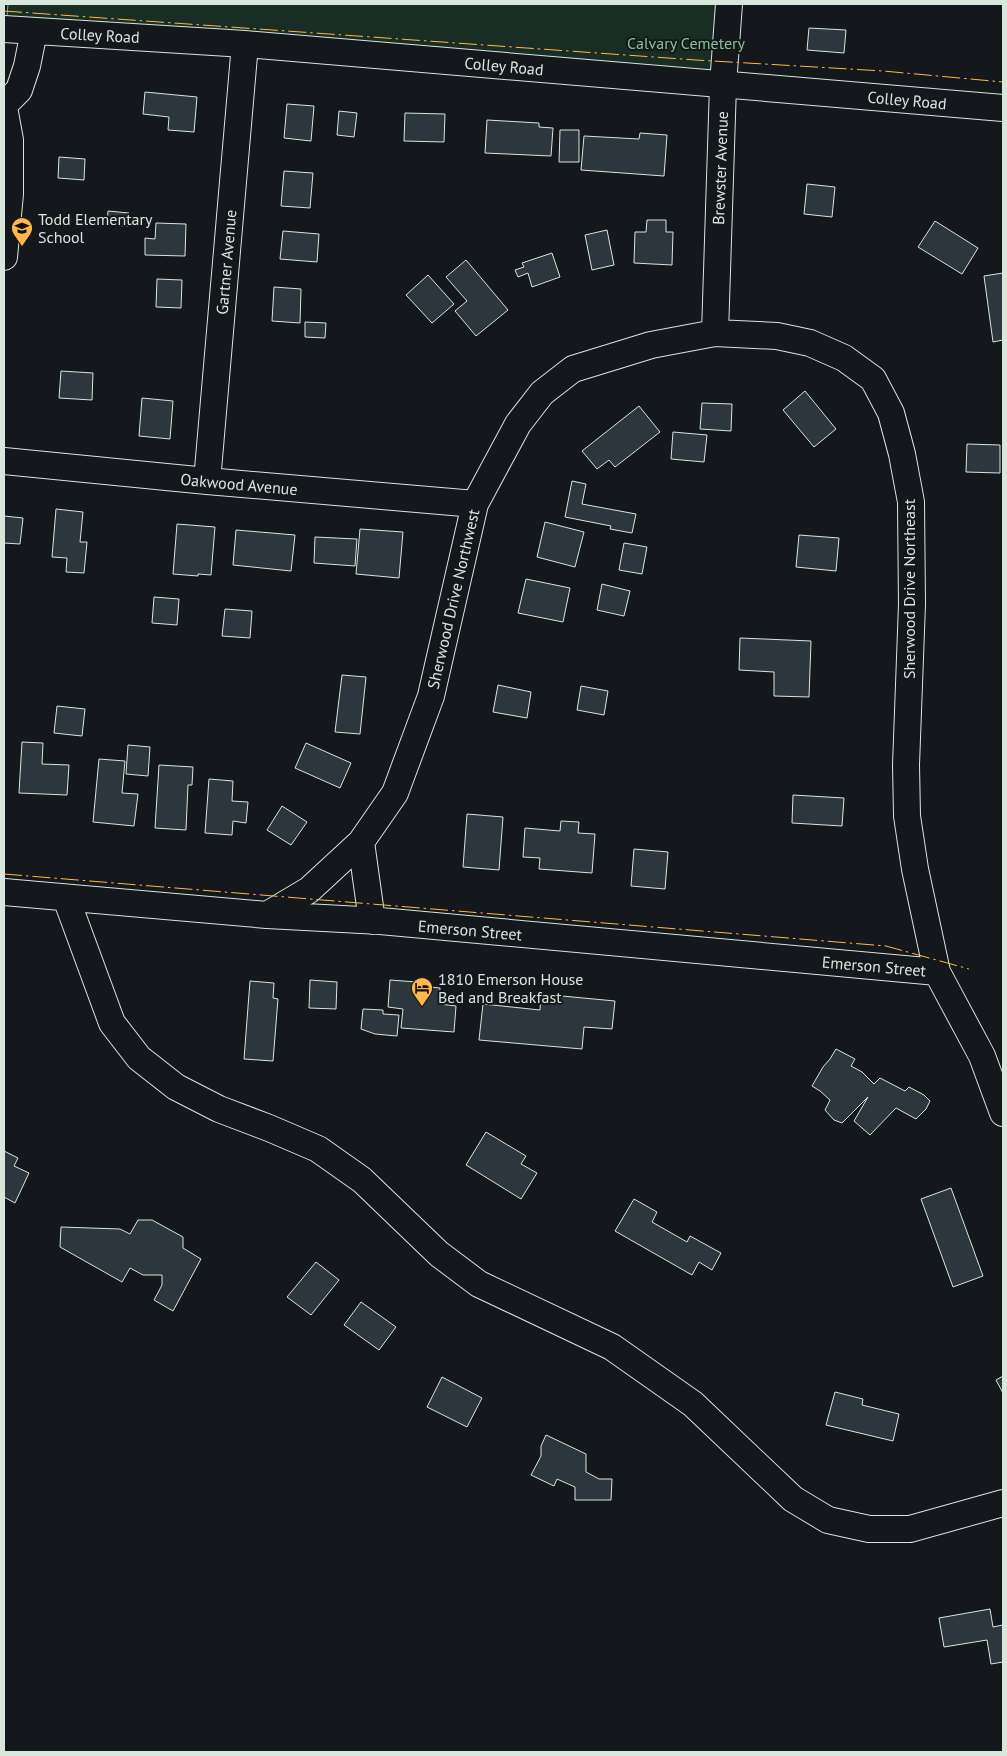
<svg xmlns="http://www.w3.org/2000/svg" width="1007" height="1756" font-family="'PT Sans',sans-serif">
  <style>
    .green { fill: #1a2d24; stroke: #939e99 }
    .building { fill: #2c363c; stroke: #d8e6dc }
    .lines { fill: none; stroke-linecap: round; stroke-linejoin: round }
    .minor-casing { stroke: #d8e6dc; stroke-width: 28 }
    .minor { stroke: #14181c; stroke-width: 26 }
    .power { stroke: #ffb74d; stroke-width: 1; stroke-dasharray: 18 4 2.5 4; stroke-linecap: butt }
    .labels { text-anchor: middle; stroke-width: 4; stroke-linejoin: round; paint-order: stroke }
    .street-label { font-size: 16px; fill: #d8e6dc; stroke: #14181c }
    .park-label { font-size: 16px; fill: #8ac095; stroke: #14181c }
    .poi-label { font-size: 16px; fill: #d8e6dc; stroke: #14181c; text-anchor: start }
  </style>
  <rect width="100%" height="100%" fill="#14181c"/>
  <path class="green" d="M8,4H729L723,85L6,29Z"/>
  <path class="building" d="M809,28L846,30L844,53L807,50Z
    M145,92L197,97L194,132L168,130L169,117L143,114Z
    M287,104L314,106L311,141L284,138Z
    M339,111L357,113L354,137L337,135Z
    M405,113L445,114L444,142L404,141Z
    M487,120L539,123V127L553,128L551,156L485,153Z
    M560,130H579V162H559Z
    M640,133L667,135L664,176L581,170L584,136L639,139Z
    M59,157L85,159L84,180L58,178Z
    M284,171L313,173L310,208L281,206Z
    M807,184L835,187L832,217L804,214Z
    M108,211L129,213L128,226L107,225Z
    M647,220H666V232H673L672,265L634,263L635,232H646Z
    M935,221L978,248L962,274L918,247Z
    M156,223L186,224L185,256L145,255V238L155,239Z
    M607,230L614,265L592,270L585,235Z
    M283,231L319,234L317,262L280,259Z
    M552,253L560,277L532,287L528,273L518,277L515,270L524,267L522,263Z
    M466,260L508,310L476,336L455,311L467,301L446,277Z
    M1003,273V340L993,342L984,276Z
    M428,275L454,304L432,323L406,295Z
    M157,279L182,280L181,308L156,307Z
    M274,287L301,289L300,323L272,321Z
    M305,322L326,323L325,338L305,337Z
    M61,371L93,373L92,400L59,398Z
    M805,391L836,429L814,447L783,410Z
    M142,398L173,401L170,439L139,436Z
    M702,403L732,404L731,431L700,429Z
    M639,406L660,432L615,467L609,460L597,469L582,451Z
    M673,432L707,435L704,462L671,459Z
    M967,444L1000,445V473L966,472Z
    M572,481L586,484L582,504L636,514L632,533L610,529L611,526L565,517Z
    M56,509L83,512L80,542H87L84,573L66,572L67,558L52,557Z
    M4,516L23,518L20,544L4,543Z
    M545,522L584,532L575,567L537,557Z
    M177,524L215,527L211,575L198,574V576L173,574Z
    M360,529L403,532L399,578L356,574Z
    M236,530L295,535L291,571L233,565Z
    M799,535L839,538L836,571L796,567Z
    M315,537L357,539L355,566L314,563Z
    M624,543L647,547L642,574L619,570Z
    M526,579L570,588L563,622L518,613Z
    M602,584L630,591L624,616L597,610Z
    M154,597L179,599L177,625L152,623Z
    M225,609L252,611L250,638L222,636Z
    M740,638L811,641L809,697L774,696V672L739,670Z
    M342,675L366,677L360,734L335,732Z
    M498,685L531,692L527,718L493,712Z
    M581,686L608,691L604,715L577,710Z
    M57,706L85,709L82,736L54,733Z
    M22,742L43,743L42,764L69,765L67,795L19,793Z
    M306,743L351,763L340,788L295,768Z
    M128,745L150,747L148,776L126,774Z
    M99,759L125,761L122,793L138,794L134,826L93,822Z
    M159,765L193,767L192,785H188L186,830L155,828Z
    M209,779L233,781L232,801L248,802L246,823L233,821L232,835L205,833Z
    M793,795L844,798L842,826L792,823Z
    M282,806L307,822L291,845L267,830Z
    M467,814L503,817L499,870L463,867Z
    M561,821L579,822L578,833L595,834L592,873L539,869L540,858L523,857L525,828L560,831Z
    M634,849L668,852L665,889L631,886Z
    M310,980L337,982L336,1009L309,1008Z
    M390,980L430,983V987L440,988L439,1004L456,1006L454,1032L401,1028L403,1009L388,1007Z
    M250,981L274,983L273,998L278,999L273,1061L244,1059Z
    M541,994L615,1001L612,1029L584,1027L582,1049L479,1040L483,1004L540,1010Z
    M363,1009L383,1010V1014L399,1015L397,1036L375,1034L361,1029Z
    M836,1049L855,1059L851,1066L862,1072L874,1084L880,1078L905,1091L909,1087L924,1095L930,1101L926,1109L916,1119L896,1108L870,1135L854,1121L868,1097L842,1123L834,1120L825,1110L830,1100L820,1091L812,1086L823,1067L830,1059Z
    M486,1132L526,1156L521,1164L537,1173L521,1199L466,1165Z
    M4,1151L18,1158L14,1166L29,1173L15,1203L4,1197Z
    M951,1188L983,1276L953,1287L921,1199Z
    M634,1199L657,1212L652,1222L687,1242L690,1236L721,1253L712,1270L699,1262L692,1275L615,1231Z
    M138,1220H152L183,1237V1248L201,1259L173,1311L154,1300L162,1285V1275H143L130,1268L122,1282L60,1247L61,1227L120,1229L130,1234Z
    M316,1262L339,1280L311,1315L287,1297Z
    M361,1302L396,1327L379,1350L344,1325Z
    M1003,1376V1393L996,1380Z
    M442,1377L482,1398L467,1427L427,1407Z
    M835,1392L863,1399L862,1405L899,1414L893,1441L826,1425Z
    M546,1435L586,1454V1472L599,1479H612L611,1500H575V1487L557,1479L554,1486L531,1475L541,1456V1446Z
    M990,1609L993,1627L1003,1625V1662L991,1664L987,1640L944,1647L939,1618Z"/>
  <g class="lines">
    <g class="minor-casing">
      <path id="minor" d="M4,29L245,44L1003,108
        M4,105L19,90L27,66L34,31
        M4,107L10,140V194L4,257
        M715,333L723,85L729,4
        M4,461L207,481L475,504
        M207,481L245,44
        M361,842L372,921
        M4,892L267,915L380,921L937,972
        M66,898L112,1023L139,1058L176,1087L219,1109L269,1128L318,1149L362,1180L439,1254L479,1284L612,1347L693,1404L793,1499L828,1520L869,1529H910L1003,1503
        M267,915L309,890L361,842L395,793L431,696L475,504L518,424L542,393L573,369L651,345L715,333L777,336L810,343L844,358L873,379L891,413L902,454L911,502L912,604L906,765L907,816L915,869L937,972L982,1056L1003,1113"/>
    </g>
    <use href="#minor" class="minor"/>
    <path class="power" d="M4,11L696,60L883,71L1003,82
      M4,874L886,946L969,969"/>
  </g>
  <defs>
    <g id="school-pin" transform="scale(1.125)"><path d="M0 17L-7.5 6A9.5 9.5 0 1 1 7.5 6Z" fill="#ffb74d" stroke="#14181c"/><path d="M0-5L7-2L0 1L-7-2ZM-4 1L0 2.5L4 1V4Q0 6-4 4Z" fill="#111"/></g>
    <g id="hotel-pin" transform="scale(1.125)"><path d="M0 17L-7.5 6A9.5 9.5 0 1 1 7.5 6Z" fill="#ffb74d" stroke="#14181c"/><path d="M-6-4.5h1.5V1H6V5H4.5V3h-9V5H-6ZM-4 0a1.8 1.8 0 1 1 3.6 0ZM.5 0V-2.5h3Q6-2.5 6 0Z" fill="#111"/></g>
  </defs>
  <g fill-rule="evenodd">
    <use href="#school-pin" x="22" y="228"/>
    <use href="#hotel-pin" x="422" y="988"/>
  </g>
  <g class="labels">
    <g class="street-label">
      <text transform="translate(100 35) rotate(3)" y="6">Colley Road</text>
      <text transform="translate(504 66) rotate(5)" y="6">Colley Road</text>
      <text transform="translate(907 100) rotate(5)" y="6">Colley Road</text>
      <text transform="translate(720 168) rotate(-88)" y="6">Brewster Avenue</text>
      <text transform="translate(226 262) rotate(-85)" y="6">Gartner Avenue</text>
      <text transform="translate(239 484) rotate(5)" y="6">Oakwood Avenue</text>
      <text transform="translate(909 589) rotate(-90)" y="6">Sherwood Drive Northeast</text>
      <text transform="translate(453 599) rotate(-77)" y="6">Sherwood Drive Northwest</text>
      <text transform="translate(470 930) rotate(5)" y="6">Emerson Street</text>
      <text transform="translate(874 966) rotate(5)" y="6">Emerson Street</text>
    </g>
    <g class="park-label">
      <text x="686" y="49">Calvary Cemetery</text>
    </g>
    <g class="poi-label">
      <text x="38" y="225">Todd Elementary<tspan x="38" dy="18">School</tspan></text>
      <text x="438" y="985">1810 Emerson House<tspan x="438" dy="18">Bed and Breakfast</tspan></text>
    </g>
  </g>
  <rect width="1007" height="1756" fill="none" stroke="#d8e6dc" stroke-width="10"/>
</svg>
